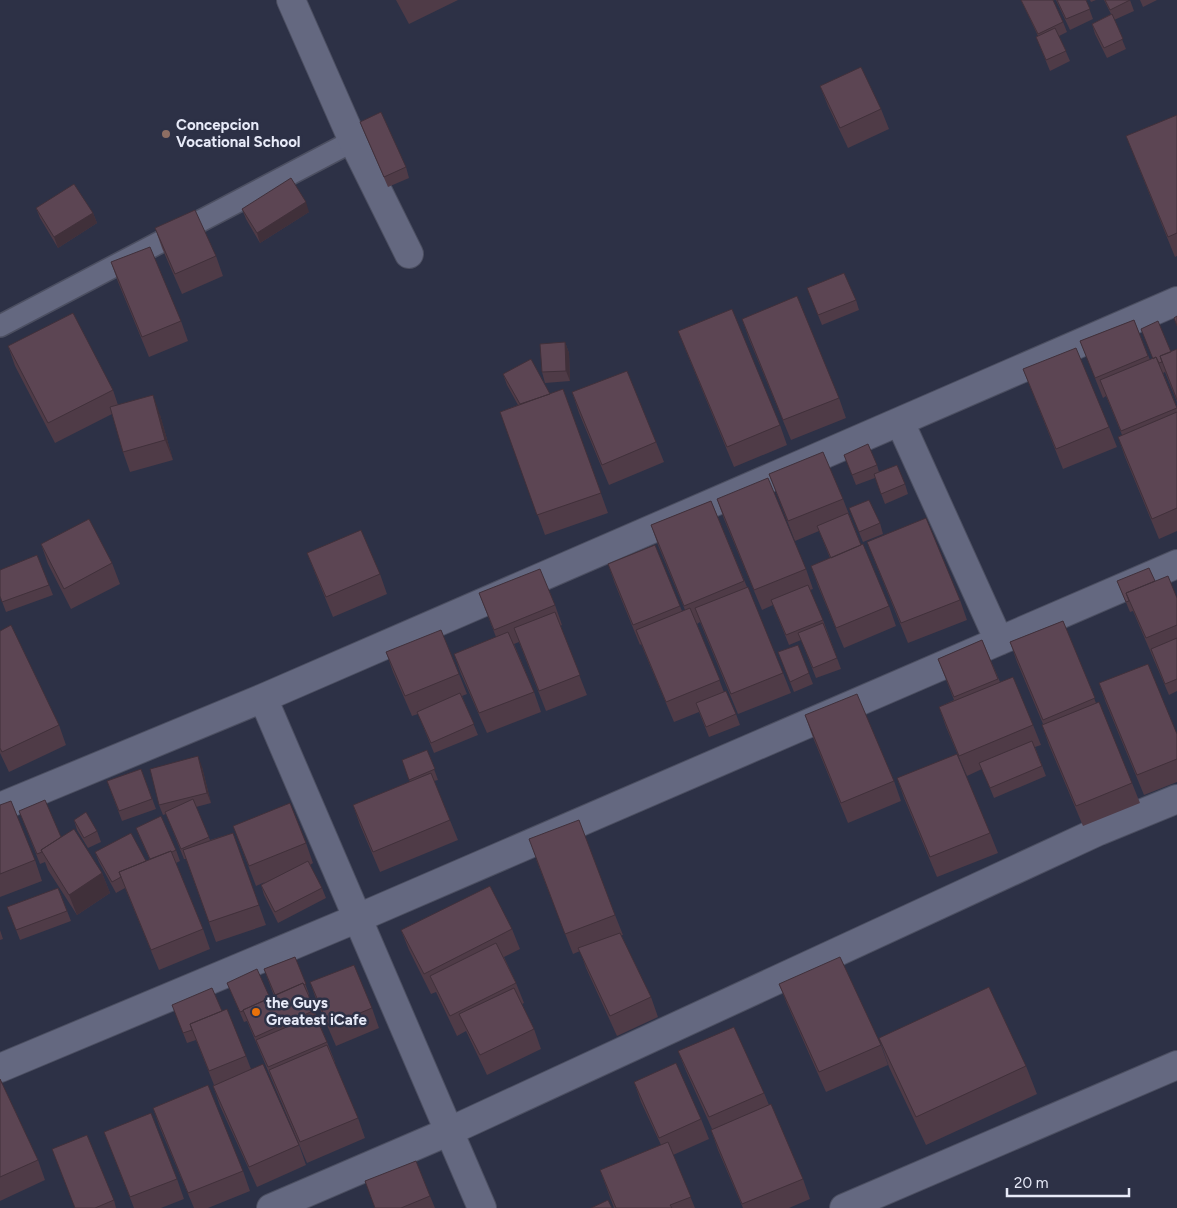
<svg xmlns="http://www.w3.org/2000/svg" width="1177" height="1208" font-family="Figtree,sans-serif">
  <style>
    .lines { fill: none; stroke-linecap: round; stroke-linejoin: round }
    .service-casing { stroke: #4c4f61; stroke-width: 24 }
    .minor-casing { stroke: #4c4f61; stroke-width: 30 }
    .service { stroke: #646880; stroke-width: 21 }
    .minor { stroke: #646880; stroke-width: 28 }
    .wall { fill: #4f3b47 }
    .shaded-wall { fill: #40303a }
    .building { fill: #5c4553; stroke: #40303a }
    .education-dot { fill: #8d6e63; stroke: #2d3146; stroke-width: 2 }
    .food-dot { fill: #e8710a; stroke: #2d3146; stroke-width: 2 }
    .labels { text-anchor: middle; stroke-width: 5; stroke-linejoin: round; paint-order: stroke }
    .poi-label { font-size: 15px; font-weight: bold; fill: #e7eaf8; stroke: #2d3146; text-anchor: start }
  </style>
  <rect width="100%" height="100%" fill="#2d3146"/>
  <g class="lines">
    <g class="service-casing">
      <path id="service" d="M0,326L353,141"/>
    </g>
    <g class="minor-casing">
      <path id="minor" d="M291,0L353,141L409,254
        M900,422L999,641
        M263,698L482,1208
        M0,807L263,698L1177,301
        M0,1068L358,918L1177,564
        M271,1208L450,1131L1099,831L1177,799
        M844,1208L1177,1065"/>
    </g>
    <use href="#service" class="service"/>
    <use href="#minor" class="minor"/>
  </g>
  <path class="wall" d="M396,0H458L409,24Z
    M1021,0H1053L1063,22L1067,32L1059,36L1070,61L1050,71L1036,37L1038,36Z
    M1056,0H1086L1093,19L1070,30Z
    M1090,0H1096L1091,2Z
    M1104,0H1130L1134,11L1114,20L1126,49L1107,58L1095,34L1092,24L1111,14Z
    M1140,0H1157L1143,7Z
    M820,86L881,109L889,129L848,148L828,106Z
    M1177,115V256L1175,257L1134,156L1126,136Z
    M360,122L406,167L409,178L388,187L364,132Z
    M36,208L93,213L97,223L58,248L40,218Z
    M242,209L309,212L260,243L246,219Z
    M155,228L216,256L223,276L182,294L162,248Z
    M111,262L181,321L188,341L149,357L118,282Z
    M807,288L856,300L859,310L822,325Z
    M742,319L839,398L846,418L791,440L749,339Z
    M1134,320L1150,360L1177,349V402L1165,372L1163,373L1177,407V531L1159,539L1125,457L1118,437L1122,435L1106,396L1103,398L1088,361L1080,341Z
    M678,331L780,425L787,445L734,467L686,351Z
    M565,342L569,353L570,381L545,383L542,372Z
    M8,346L113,390L118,405L160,415L173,460L130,472L123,452L112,414L55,443L15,366Z
    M1023,369L1109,427L1117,447L1063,469Z
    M503,374L550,394L563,389L608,513L545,535L500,412L518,405L507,385Z
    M572,392L656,442L664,462L609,485L579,413Z
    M844,455L877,465L879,472L905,484L908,494L885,504L875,478L856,485Z
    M769,474L843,499L861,545L889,606L896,626L844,648L818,586L811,566L830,558L819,531L795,541Z
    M717,499L806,569L813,589L810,590L823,620L841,669L816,678L801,640L789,645L773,605L762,610L724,519Z
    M711,501L783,673L791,693L738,714L700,622L697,624L724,692L736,714L740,725L709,737L699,712L674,722L641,644L640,645L615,584L608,564L655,545L682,611L685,610L658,545L651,525Z
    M849,508L880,523L883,534L863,542Z
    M867,542L960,600L967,620L908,643L875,562Z
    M41,544L112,563L120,584L71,609L48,564Z
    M307,553L380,574L387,594L333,617L315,573Z
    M1117,581H1155L1177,598V691L1169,695L1133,611L1130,612Z
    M49,585L53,595L6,612L0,596Z
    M479,593L555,605L562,625L560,626L587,695L546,711L519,642L514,644L534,692L541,712L487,733L461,674L454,654L496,637Z
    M1063,621L1096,703L1132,783L1140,803L1083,826L1049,745L1042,725L1043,724L1017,662L1010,642Z
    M0,631L59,725L66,745L9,772L0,753Z
    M982,640L1000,682L1033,725L1041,745L1035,747L1046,776L994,798L982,769L967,776L946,727L939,707L954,700L938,659Z
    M798,645L813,684L794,692L778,652Z
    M386,652L459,674L467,694L462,696L478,735L434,753L418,714L412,716L393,672Z
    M1099,683L1177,734V782L1144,795L1106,703Z
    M805,715L894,781L901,801L848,823L812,735Z
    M427,750L438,780L434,781L458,840L380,872L360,825L353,805L410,782L402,760Z
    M202,767L211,803L196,807L210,840L233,833L266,925L216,942L186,859H184L166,814L163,815L159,805Z
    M141,769L156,809L122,821L107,781Z
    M897,778L990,833L998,853L937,877L904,798Z
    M0,805L35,860L42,881L0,897Z
    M19,811L61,837L102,873L110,893L77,915L48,870L45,862L40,864Z
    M74,820L97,831L101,842L88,848L77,830Z
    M233,826L306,843L313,863L310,865L322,888L326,898L278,923L264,895L261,885L265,882L256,886Z
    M136,828L176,850L180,861L176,863L203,929L210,949L159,970L125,888L116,893L99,862L95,852L146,861L150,860L140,838Z
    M536,859L615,915L623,935H621L651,997L658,1017L617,1036L586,968L580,951L573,954Z
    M58,888L71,921L20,940L7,907Z
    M512,929L520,949L504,957L516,983L524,1003L522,1004L534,1029L541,1049L487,1075L466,1031L457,1036L436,992L431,994L409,950L401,930Z
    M0,930L3,939L0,940Z
    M295,957L309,994L308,995L327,1042L335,1062H334L358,1118L365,1138L307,1163L247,1021L244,1022L227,983L270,998L274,996L264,969Z
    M310,982L372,1008L379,1028L336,1046L317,1002Z
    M779,984L881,1045L888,1065L826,1092L787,1004Z
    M222,1011L246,1056L251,1069L299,1145L306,1165L257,1187L220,1106L213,1086L214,1085L196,1040L187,1043L176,1015Z
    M879,1038L1026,1066L1037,1094L926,1145L889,1067Z
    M678,1051L764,1093L769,1105L803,1179L810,1199L789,1208H743L718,1150L711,1130L712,1129L686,1071Z
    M0,1079L38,1160L45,1180L0,1201Z
    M634,1082L701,1119L709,1139L673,1155L695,1208H614L600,1170L661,1145L641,1102Z
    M153,1108L243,1171L250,1191L208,1208H194L160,1128Z
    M104,1132L177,1179L184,1199L161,1208H134Z
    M52,1149L114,1200L116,1208H75Z
    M365,1181L430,1196L435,1208H375Z"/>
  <path class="shaded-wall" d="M306,202L309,212L260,243L257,233Z
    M93,213L97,223L58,248L54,237Z
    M565,342L569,353L570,381L566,371Z
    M153,395L160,415L173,460L165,440Z
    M198,756L202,767L211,803L207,793Z
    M102,873L110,893L77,915L69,895Z"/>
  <path class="building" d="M1021,0H1053L1063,22L1038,34Z
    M1057,0H1086L1090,9L1066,19Z
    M1105,0H1130L1110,10Z
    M1112,14L1123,39L1104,48L1092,24Z
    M1055,28L1066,51L1046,60L1036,37Z
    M861,67L881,109L840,128L820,86Z
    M381,112L406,167L384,177L360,122Z
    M1177,115V233L1168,237L1126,136Z
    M291,178L306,202L257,233L242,209Z
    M74,184L93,213L54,237L36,208Z
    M195,210L216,256L175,274L155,228Z
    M150,247L181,321L142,337L111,262Z
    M844,273L856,300L818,315L807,288Z
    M797,296L839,398L783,420L742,319Z
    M732,309L780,425L727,447L678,331Z
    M73,313L113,390L48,423L8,346Z
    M1177,316V326L1174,318Z
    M1134,320L1148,356L1095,378L1080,341Z
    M1158,321L1171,352L1160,356L1162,362L1159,363L1156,357L1153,359L1141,329Z
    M565,342L566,371L542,372L540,344Z
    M1076,348L1109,427L1056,449L1023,369Z
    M1177,349V400L1160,356Z
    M1156,357L1177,408L1121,431L1100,380Z
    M531,359L550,394L520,404L503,374Z
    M627,371L656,442L602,465L572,392Z
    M563,389L601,493L537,515L500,412Z
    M153,395L165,440L123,452L110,407Z
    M1177,412V508L1152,519L1118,437Z
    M868,444L877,465L852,475L844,455Z
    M823,452L843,499L788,521L769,474Z
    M897,465L905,484L881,494L874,474Z
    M768,478L806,569L754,590L717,499Z
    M869,500L880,523L859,532L849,508Z
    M711,501L744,581L684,606L651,525Z
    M848,513L861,545L831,558L817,526Z
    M926,518L960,600L901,623L867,542Z
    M89,519L112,563L64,589L41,544Z
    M361,530L380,574L326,597L307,553Z
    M863,544L889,606L836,628L811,566Z
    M655,545L680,606L633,625L608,564Z
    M37,555L49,585L2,602L0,596V570Z
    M1149,568L1155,581L1126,593L1129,601L1126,602L1117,581Z
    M540,569L555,605L494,630L479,593Z
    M1168,576L1177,598V625L1146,638L1126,593Z
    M808,585L823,620L786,635L771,600Z
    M748,587L783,673L731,694L695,608Z
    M690,608L720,680L666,702L636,630Z
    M555,612L580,675L539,691L514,628Z
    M1063,621L1095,698L1043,720L1010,642Z
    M823,623L837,658L813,668L798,633Z
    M11,625L59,725L2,752L0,748V631Z
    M441,630L459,674L405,696L386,652Z
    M508,632L534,692L479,713L454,654Z
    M1177,638V679L1165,684L1151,649Z
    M982,640L998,679L954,697L938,659Z
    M798,645L809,673L790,682L778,652Z
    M1148,664L1177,734V759L1137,775L1099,683Z
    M1013,677L1033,725L959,756L939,707Z
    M726,691L736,714L706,727L696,703Z
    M460,693L474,724L431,743L417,712Z
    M857,694L894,781L841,803L805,715Z
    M1099,702L1132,783L1076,806L1042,725Z
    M1032,741L1042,766L990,788L979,763Z
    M427,750L435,769L409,780L402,760Z
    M957,754L990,833L930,857L897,778Z
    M198,756L207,793L159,805L150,769Z
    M141,769L152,799L119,811L107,781Z
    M431,773L450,820L373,852L353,805Z
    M193,799L209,837L181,849L165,812Z
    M45,800L61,837L41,850L42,852L37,854L19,811Z
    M11,801L35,860L0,874V805Z
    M290,803L306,843L249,866L233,826Z
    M86,812L97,831L84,838L74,820Z
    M161,816L176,850L172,852L171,851L150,859L136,828Z
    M579,820L615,915L565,934L529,839Z
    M74,829L102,873L69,895L41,850Z
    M131,833L146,861L119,872L121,877L112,882L95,852Z
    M233,833L259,905L209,922L183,850Z
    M171,851L203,929L151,950L119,872Z
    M308,861L322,888L275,912L261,885Z
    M490,886L512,929L424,974L401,930Z
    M58,888L67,911L16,930L7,907Z
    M620,933L651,997L610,1016L578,948Z
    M496,943L516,983L450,1016L430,976Z
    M295,957L306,984L304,985L303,983L275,995L264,969Z
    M840,957L881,1045L819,1072L779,984Z
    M354,965L372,1008L329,1026L310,982Z
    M257,969L270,998L243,1010V1011L240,1012L227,983Z
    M303,983L315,1010L255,1037L243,1010Z
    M989,987L1026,1066L916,1117L879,1038Z
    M212,988L222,1011L190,1024L192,1030L183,1033L172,1005Z
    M514,988L534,1029L480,1055L459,1014Z
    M227,1009L246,1056L209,1071L190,1024Z
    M315,1015L327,1042L268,1067L256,1040Z
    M734,1027L764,1093L709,1117L678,1051Z
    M327,1045L358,1118L300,1142L269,1070Z
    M676,1063L701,1119L659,1138L634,1082Z
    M263,1064L299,1145L249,1167L213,1086Z
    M0,1079L38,1160L0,1177Z
    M208,1085L243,1171L188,1193L153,1108Z
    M771,1104L803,1179L742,1204L711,1130Z
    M151,1113L177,1179L130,1197L104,1132Z
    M87,1135L114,1200L95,1208H75L52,1149Z
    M668,1142L691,1197L670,1205L672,1208H616L600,1170Z
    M416,1161L430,1196L401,1208H375L365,1181Z
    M608,1200L612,1208H591Z"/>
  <circle class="education-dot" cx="166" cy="134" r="5"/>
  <circle class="food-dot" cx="256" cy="1012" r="5"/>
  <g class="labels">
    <g class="poi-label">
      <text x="176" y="130">Concepcion<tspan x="176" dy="17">Vocational School</tspan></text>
      <text x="266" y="1008">the Guys<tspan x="266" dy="17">Greatest iCafe</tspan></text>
    </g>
  </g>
  <path d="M1007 1188v8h122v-8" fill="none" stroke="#e7eaf8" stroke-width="2.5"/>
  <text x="1014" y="1188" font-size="15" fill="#e7eaf8" stroke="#2d3146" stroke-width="4" paint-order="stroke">20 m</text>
</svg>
